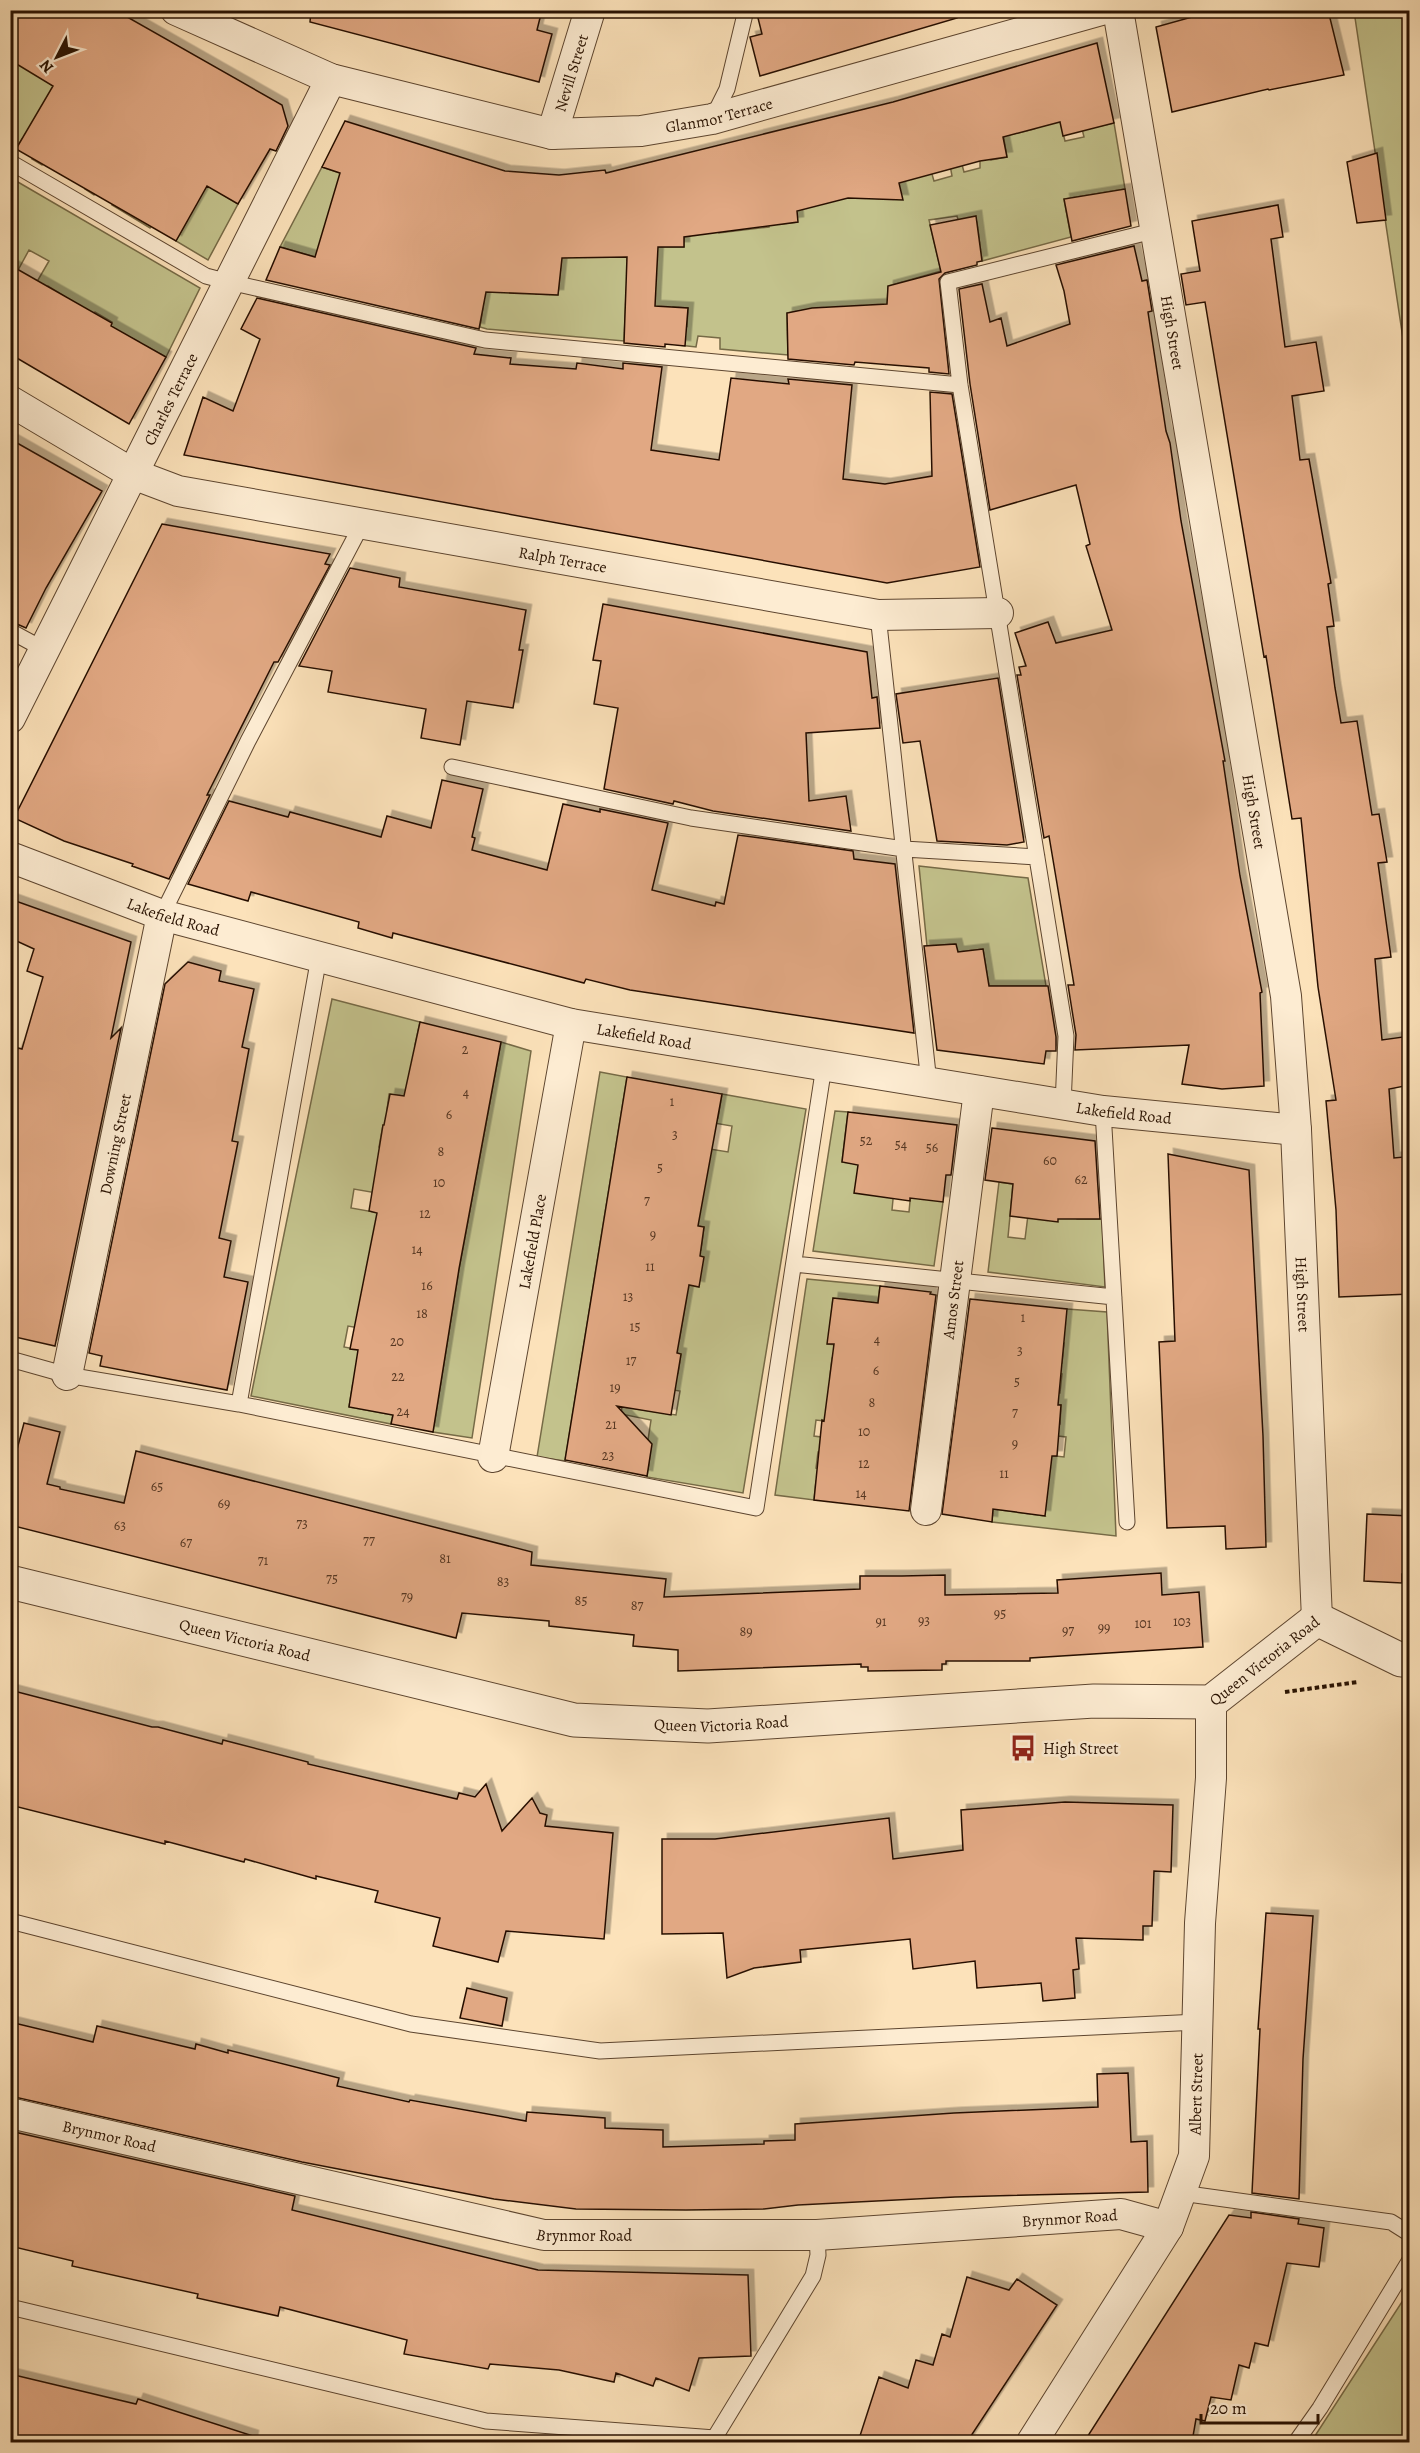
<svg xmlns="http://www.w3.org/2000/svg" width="1420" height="2453" font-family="Alegreya,serif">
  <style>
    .green { fill: #c3c28c; stroke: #766a46; stroke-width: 1.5 }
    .building { fill: #e1a883; stroke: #281101; stroke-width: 1.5; filter: url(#shadow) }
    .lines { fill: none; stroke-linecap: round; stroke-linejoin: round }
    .service-casing { stroke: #5d452f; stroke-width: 17 }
    .minor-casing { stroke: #5d452f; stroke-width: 32 }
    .tertiary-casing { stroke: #5d452f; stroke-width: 35 }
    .path { stroke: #281101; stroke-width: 4; stroke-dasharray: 4.5 3; stroke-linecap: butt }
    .service { stroke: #fdecd2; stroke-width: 15 }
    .minor { stroke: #fdecd2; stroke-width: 30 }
    .tertiary { stroke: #fdecd2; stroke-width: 33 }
    .labels { text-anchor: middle; stroke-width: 5; stroke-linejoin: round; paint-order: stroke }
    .number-label { font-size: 14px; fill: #563722 }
    .street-label { font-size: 16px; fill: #281101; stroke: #fdecd2 }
    .poi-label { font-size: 16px; fill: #281101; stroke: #fdecd2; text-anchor: start }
  </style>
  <defs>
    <filter id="shadow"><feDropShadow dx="5.5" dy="-5.5" stdDeviation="0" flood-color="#0004"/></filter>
  </defs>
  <rect width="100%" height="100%" fill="#fce2ba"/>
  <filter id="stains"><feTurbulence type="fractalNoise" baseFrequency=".00333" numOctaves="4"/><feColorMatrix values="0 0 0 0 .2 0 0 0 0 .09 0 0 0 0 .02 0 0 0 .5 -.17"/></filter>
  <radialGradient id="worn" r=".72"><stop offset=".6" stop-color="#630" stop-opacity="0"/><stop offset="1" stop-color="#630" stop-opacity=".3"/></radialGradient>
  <path class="green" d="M1354,11H1402L1409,53V379Z
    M10,20L44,80L145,147L238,204L208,260L176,241L187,221L162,206L150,228L112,205L128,176L111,165L94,195L85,189L105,154L61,131L42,165L32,159L38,148L22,139L16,149L11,146Z
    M1073,91L1092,128L1114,123L1125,189L1064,199L1071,237L982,261L977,222L959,223L957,216L929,220L941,271L888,286L885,364L805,310L787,313L788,355L720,349V338L698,336L696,347L679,345L687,326L688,308L673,307L672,321L626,295L624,341L487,329L480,327L485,294L336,263L280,247L322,167L340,173L536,294L558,295L565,223L627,257V260L658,247H684V222L716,219L719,233L769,227L767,198L776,196L782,224L797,222L794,191L835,198H859V176L922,140L934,181L952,176L950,165L953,132L964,172L980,168V154L991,160L1007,157L1000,117L1010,135L1034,129L1059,117L1065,141L1084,137Z
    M11,178L200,288L166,357L144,345L119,378L139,342L119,331L92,364L112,322L95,312L73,352L64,296L48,286L26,324L16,318L49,261L29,250L11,283V262L13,257L10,256Z
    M919,866L1028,878L1046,986H989L983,949L958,952L955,944L927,946Z
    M332,999L420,1022L415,1045L449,1052L440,1101L389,1094L387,1110L435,1134L383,1125L379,1147L417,1200L354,1189L351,1208L413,1219L388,1333L348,1326L344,1347L385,1355L353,1383L349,1407L393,1415L391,1424L251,1396Z
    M501,1042L531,1051L472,1438L433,1432L459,1269Z
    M600,1072L627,1077L565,1461L537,1457Z
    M722,1094L806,1109L743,1493L647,1477L651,1448L648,1440L651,1420L621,1414L622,1407L676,1415L680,1391L625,1382L678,1373L681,1354L631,1344L679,1341L686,1300L646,1247L701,1250L704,1227L654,1219L667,1142L728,1152L732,1126L673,1116L674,1110L718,1118Z
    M835,1111L848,1112L842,1162L896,1168L892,1210L909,1212L913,1170L943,1202L934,1266L813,1251Z
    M999,1182L1013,1184L1008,1237L1025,1239L1032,1183L1062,1187L1077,1219H1102L1105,1287L988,1272Z
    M807,1279L880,1286L878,1303L833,1298L828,1344L875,1349L873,1363L832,1358L830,1376L868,1426L816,1420L814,1436L867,1443L865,1457L818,1452L816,1468L866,1474L816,1481L814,1500L775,1495Z
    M1067,1309L1107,1312L1116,1536L992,1522L993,1509L1045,1516L1002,1450L1064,1457L1066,1437L1007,1430L1060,1424L1061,1405L1010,1400L1011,1388L1060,1393L1062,1374L1014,1369L1062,1363L1064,1343L1018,1337Z
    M1409,2291V2442H1311Z"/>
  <path class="building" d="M10,10H115L282,105L288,126L276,151L270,149L238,204L207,186L176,241L16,149L53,86L10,60Z
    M311,10H542L537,30L552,34L539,82L310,22Z
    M756,10H956L957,18L760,76L750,37L762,34Z
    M1217,10H1328L1344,75L1269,90L1268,89L1172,112L1156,27Z
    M1097,43L1114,123L1063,136L1060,122L1003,137L1007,157L980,161L899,183L903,200L848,198L797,211L798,222L684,237V247H658L655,306L688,308L685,346L665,344V347L624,343L627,257L562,258L558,295L486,292L479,329L266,280L280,247L315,257L340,173L322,167L345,121L505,171L559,175L605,170L606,173L893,102Z
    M1377,153L1386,220L1357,223L1347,162Z
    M1125,189L1131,226L1072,241L1064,199Z
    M1278,205L1283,237L1271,239L1285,347L1316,342L1324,391L1292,396L1300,460L1309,459L1331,583L1328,584L1334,626L1327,627L1335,688L1341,723L1357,721L1372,815L1379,814L1387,862L1378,863L1391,957L1375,959L1382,1040L1410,1036V1085L1389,1089L1394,1158L1404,1157L1406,1218L1410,1217V1294L1339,1297L1336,1210L1326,1101L1336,1100L1318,987L1301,818L1292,819L1266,656L1264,657L1205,302L1186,305L1181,274L1200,271L1192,221Z
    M976,216L982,261L977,262V265L945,273L939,279L949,374L929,372V368L855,362L854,365L788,359L787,313L812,308L887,304L888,286L941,272L930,225Z
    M1134,246L1142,281L1147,280L1152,311L1148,312L1166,431L1170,443L1181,521L1225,761H1223L1240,876L1262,992L1260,993L1264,1086L1222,1089L1182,1084L1189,1045L1075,1050L1076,1035L1068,985H1074L1049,836L1044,838L1017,675H1021L1019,667L1026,666L1015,633L1048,622L1056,643L1112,630L1086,546L1090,544L1076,485L990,510L970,384L959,289L982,284L990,322L1001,318L1007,346L1070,324L1064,291L1056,265Z
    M10,265L112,323L111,326L166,357L129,424L10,354Z
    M257,298L476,348L474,354L511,358L510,364L576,369L577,363L623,369V363L662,367L651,450L719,460L731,378L789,384L788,379L852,385L843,479L885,484L932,476L930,392L952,394L980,567L887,583L184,455L203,397L233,411L260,339L241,329Z
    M10,439L102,491L46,588L26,628L10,621Z
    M162,524L330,554L325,564L330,565L278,662H274L207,795H210L169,879L132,866L133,864L64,841L14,818Z
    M350,568L400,578L399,587L526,610L519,650H523L513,708L467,701L460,745L421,738L426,709L328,692L332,671L299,666Z
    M603,604L867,652L872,698L877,697L880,728L806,733L809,801L846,796L851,831L713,811L674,801L673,804L604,789L618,708L594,704L601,661L593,660Z
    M998,678L1024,842L1007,845L937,841L920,741L903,743L896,694Z
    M442,780L483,789L472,837L475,838L472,850L547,870L563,804L600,812V809L668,823L652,890L715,906L716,902L724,904L738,835L853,851L854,859L895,864L914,1033L630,990L586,979L584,983L393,933L392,938L358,928L359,922L251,892L248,901L188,884L229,801L288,817L290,812L381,837L387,816L431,828Z
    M10,899L131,942L111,1038L121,1028L55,1346L15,1337L17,1325L10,1324V1071L18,1048L22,1049L43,977L27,971L34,949L10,938Z
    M956,944L958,952L983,949L989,986H1048L1056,1037V1051H1046L1044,1064L937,1050L924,946Z
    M188,962L221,971L219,981L254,989L242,1047L249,1049L232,1141L238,1142L219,1238L231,1241L224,1277L248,1282L227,1390L100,1366L102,1356L89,1353L165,984Z
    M420,1022L501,1042L459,1269L433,1432L391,1424L393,1415L349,1407L358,1350L350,1349L377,1213L369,1211L383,1125H384L390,1094L404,1096Z
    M627,1077L722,1094L698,1226L704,1227L700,1256L704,1257L699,1287L689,1285L677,1353L681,1354L671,1415L617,1406L652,1444L647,1476L565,1460Z
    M848,1112L957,1125L951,1175H946L943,1202L910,1198V1201L854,1193L858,1165L842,1162Z
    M992,1128L1095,1141L1100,1219H1058V1222L1010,1216L1013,1184L985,1180Z
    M1168,1154L1249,1170L1263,1436L1266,1547L1226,1549L1225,1526L1167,1528L1159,1342L1175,1341Z
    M880,1286L931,1292L930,1294L936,1295L909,1511L814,1500L822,1420L824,1421L834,1344H827L833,1298L878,1303Z
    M970,1299L1067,1309L1058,1405H1061L1057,1456H1052L1045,1516L993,1509L992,1522L942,1514Z
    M24,1423L60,1432L47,1484L60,1487V1489L124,1503L136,1451L532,1552L531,1565L666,1579L664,1597L860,1589V1576H902L945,1575V1595L1058,1593L1057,1580L1161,1573L1162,1595L1199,1592L1203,1647L1030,1658V1661H946V1664H942V1670L868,1671V1667H861V1664L678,1671V1650L633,1646L634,1635L549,1626V1621L462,1613L456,1638L10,1525V1476Z
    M1367,1514L1410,1516V1574H1402V1583L1364,1581Z
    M10,1690L152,1727H158L222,1744L223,1740L308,1762V1764L457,1799L459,1793L475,1797L486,1784L502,1831L532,1798L540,1813L547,1815L545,1826L613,1833L604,1939L506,1931L498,1962L433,1946L440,1918L375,1902L378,1891L316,1876V1879L245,1859L244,1862L165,1841V1844L10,1805Z
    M1065,1802L1173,1805L1171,1872L1154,1871L1152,1926H1143V1940L1076,1938L1079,1969L1073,1970L1075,1998L1043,2001L1041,1983L977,1988L975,1961L913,1969L910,1939L800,1950L801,1962L754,1968L727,1978L723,1933L662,1934V1839H715L889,1818L893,1859L963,1850L961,1810Z
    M1266,1913L1313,1916L1303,2059L1299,2199L1252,2193L1260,2029H1258Z
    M467,1988L507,1998L502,2026L460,2018Z
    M10,2022L93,2042L97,2026L195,2049L196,2044L228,2053V2050L339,2078L337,2086L409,2102L410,2100L526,2121L527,2112L605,2118V2128L663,2130V2147L764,2144V2141L795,2140V2124L954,2113L1098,2107L1097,2074L1128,2073L1131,2142L1147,2141L1148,2192L955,2197L798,2205L764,2209L686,2210L576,2209L494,2199L302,2162L10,2096Z
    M10,2131L295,2196L292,2210L538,2270L748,2275L751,2356L699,2358L689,2391L656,2378L653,2386L616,2373L614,2382L559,2370L490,2364L488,2369L404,2354L407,2340L280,2307L278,2316L197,2298L198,2294L72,2266L73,2261L10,2246Z
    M1251,2212L1299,2219L1298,2224L1324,2228L1319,2267L1287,2263L1268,2346L1255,2343L1249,2368L1239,2365L1231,2400L1211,2397L1205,2421L1196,2419L1192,2442H1084L1229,2215L1251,2218Z
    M967,2277L1009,2290L1017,2279L1057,2305L967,2442H858L879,2377L908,2388L916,2360L933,2365L942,2334L950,2337Z
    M10,2374L136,2404L138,2399L253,2436L252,2442H10Z"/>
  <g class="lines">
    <g class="service-casing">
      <path id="service" d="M713,117L727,89L746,10
        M10,162L206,276L229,282L485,340L960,385
        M878,615L929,1083
        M10,631L45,650
        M452,767L691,818L904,849L1037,857
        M162,915L248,741L362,524
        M1063,1105L1066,1036L960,385L948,282L1157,230
        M1103,1111L1127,1522
        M794,1264L1114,1297
        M10,1359L67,1375L239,1404L756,1508L824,1066
        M239,1404L319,957
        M10,1921L411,2024L600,2051L1198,2022
        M1181,2193L1391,2222L1410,2234
        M10,2307L486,2421L715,2438
        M712,2442L813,2276L818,2255L817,2235
        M1296,2442L1320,2408L1410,2260"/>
    </g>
    <g class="minor-casing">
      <g id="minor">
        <path id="s1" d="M176,10L331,79L552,134L641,131L712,119L1101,10"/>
        <path id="s2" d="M1118,10L1286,996L1296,1130L1317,1619"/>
        <path id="s3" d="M552,134L590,10"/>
        <path id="s4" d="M10,401L133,474L178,491L878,615L998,613"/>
        <path id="s5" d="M10,718L331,79"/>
        <path id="s6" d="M10,857L162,915L571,1024L1103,1111L1296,1130"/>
        <path id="s7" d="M67,1375L162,915"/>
        <path id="s8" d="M493,1457L571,1024"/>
        <path id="s9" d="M926,1510L979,1091"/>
        <path id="s10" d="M10,2113L544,2235H817L1121,2214L1168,2227"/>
        <path id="s11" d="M1032,2442L1168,2227L1194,2156L1200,1923L1211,1778V1702"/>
      </g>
    </g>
    <g class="tertiary-casing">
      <g id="tertiary">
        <path id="s12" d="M10,1582L574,1720L708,1726L1094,1701L1211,1702L1317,1619L1401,1660L1410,1659"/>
      </g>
    </g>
    <path class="path" d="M1285,1692L1358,1682"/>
    <use href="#service" class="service"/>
    <use href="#minor" class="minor"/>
    <use href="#tertiary" class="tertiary"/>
  </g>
  <defs>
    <g id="bus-bare" transform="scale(2.07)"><path d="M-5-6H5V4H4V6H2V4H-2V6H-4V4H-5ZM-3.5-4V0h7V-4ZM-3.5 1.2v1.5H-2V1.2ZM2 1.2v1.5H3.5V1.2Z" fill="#8f2418" stroke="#fdecd2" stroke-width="2.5" paint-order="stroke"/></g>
  </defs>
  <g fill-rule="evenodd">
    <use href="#bus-bare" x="1023" y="1748"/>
  </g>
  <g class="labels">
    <g class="number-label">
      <text x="465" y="1054">2</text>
      <text x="466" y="1097">4</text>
      <text x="672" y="1106">1</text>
      <text x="449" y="1119">6</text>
      <text x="675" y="1139">3</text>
      <text x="866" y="1145">52</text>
      <text x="901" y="1149">54</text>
      <text x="932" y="1152">56</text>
      <text x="441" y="1156">8</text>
      <text x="1050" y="1165">60</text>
      <text x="660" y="1172">5</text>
      <text x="1081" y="1184">62</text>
      <text x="439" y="1187">10</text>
      <text x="647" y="1205">7</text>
      <text x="425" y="1218">12</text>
      <text x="653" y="1239">9</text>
      <text x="417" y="1254">14</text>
      <text x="650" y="1271">11</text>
      <text x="427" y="1290">16</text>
      <text x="628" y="1301">13</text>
      <text x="422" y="1318">18</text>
      <text x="1023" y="1322">1</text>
      <text x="635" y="1331">15</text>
      <text x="877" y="1344">4</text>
      <text x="397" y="1346">20</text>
      <text x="1020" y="1355">3</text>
      <text x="631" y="1365">17</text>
      <text x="876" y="1375">6</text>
      <text x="398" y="1381">22</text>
      <text x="1017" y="1386">5</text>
      <text x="615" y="1392">19</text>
      <text x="872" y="1407">8</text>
      <text x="403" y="1416">24</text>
      <text x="1015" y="1417">7</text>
      <text x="611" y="1429">21</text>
      <text x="864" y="1436">10</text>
      <text x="1015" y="1448">9</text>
      <text x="608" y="1460">23</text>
      <text x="864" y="1468">12</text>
      <text x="1004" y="1478">11</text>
      <text x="157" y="1491">65</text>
      <text x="861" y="1498">14</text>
      <text x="224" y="1508">69</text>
      <text x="302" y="1528">73</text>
      <text x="120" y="1530">63</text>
      <text x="369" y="1545">77</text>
      <text x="186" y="1547">67</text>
      <text x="445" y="1563">81</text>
      <text x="263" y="1565">71</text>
      <text x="332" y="1583">75</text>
      <text x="503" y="1586">83</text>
      <text x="407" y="1601">79</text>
      <text x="581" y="1605">85</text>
      <text x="637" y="1610">87</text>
      <text x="1000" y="1618">95</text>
      <text x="924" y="1625">93</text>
      <text x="881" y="1626">91</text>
      <text x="1182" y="1626">103</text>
      <text x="1143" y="1628">101</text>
      <text x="1104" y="1632">99</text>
      <text x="1068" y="1635">97</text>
      <text x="746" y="1636">89</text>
    </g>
    <g class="street-label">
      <text dy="6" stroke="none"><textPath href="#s3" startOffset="64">Nevill Street</textPath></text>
      <text dy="6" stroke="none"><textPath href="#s1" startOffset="566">Glanmor Terrace</textPath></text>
      <text dy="6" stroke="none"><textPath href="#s2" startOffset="327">High Street</textPath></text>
      <text dy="6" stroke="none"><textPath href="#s5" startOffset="357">Charles Terrace</textPath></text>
      <text dy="6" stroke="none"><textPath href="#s4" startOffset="582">Ralph Terrace</textPath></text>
      <text dy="6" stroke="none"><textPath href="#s2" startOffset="813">High Street</textPath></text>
      <text dy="6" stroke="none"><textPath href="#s6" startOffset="174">Lakefield Road</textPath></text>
      <text dy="6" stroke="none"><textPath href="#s6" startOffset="660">Lakefield Road</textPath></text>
      <text dy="6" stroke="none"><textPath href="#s6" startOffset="1146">Lakefield Road</textPath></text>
      <text dy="6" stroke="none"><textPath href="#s7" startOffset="236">Downing Street</textPath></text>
      <text dy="6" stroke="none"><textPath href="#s8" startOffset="219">Lakefield Place</textPath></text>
      <text dy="6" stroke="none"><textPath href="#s2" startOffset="1299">High Street</textPath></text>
      <text dy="6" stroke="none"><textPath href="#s9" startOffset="212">Amos Street</textPath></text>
      <text dy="6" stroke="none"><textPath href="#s12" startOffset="242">Queen Victoria Road</textPath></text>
      <text dy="6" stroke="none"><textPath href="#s12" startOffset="1286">Queen Victoria Road</textPath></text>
      <text dy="6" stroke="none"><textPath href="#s12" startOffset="728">Queen Victoria Road</textPath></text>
      <text dy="6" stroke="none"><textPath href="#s11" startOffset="392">Albert Street</textPath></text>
      <text dy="6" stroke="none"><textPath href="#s10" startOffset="102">Brynmor Road</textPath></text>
      <text dy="6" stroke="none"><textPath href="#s10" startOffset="1074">Brynmor Road</textPath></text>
      <text dy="6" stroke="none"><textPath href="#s10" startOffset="588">Brynmor Road</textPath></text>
    </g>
    <g class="poi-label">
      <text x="1043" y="1754">High Street</text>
    </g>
  </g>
  <rect width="1420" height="2453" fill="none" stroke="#fce2ba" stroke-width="36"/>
  <rect x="12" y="12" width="1396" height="2429" fill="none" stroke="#281101" stroke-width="3"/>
  <rect x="18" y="18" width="1384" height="2417" fill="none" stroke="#281101" stroke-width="1.5"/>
  <g transform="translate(57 57) rotate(228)" stroke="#fdecd2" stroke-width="4.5" paint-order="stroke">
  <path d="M0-4.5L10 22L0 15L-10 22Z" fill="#281101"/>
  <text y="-9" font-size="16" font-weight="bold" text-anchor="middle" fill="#281101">N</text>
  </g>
  <path d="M1201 2414v9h117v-9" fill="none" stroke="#281101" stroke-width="3"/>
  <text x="1210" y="2414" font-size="18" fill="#281101" stroke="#fdecd2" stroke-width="4.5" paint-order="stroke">20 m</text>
  <rect width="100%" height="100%" filter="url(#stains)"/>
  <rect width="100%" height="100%" fill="url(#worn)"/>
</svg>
